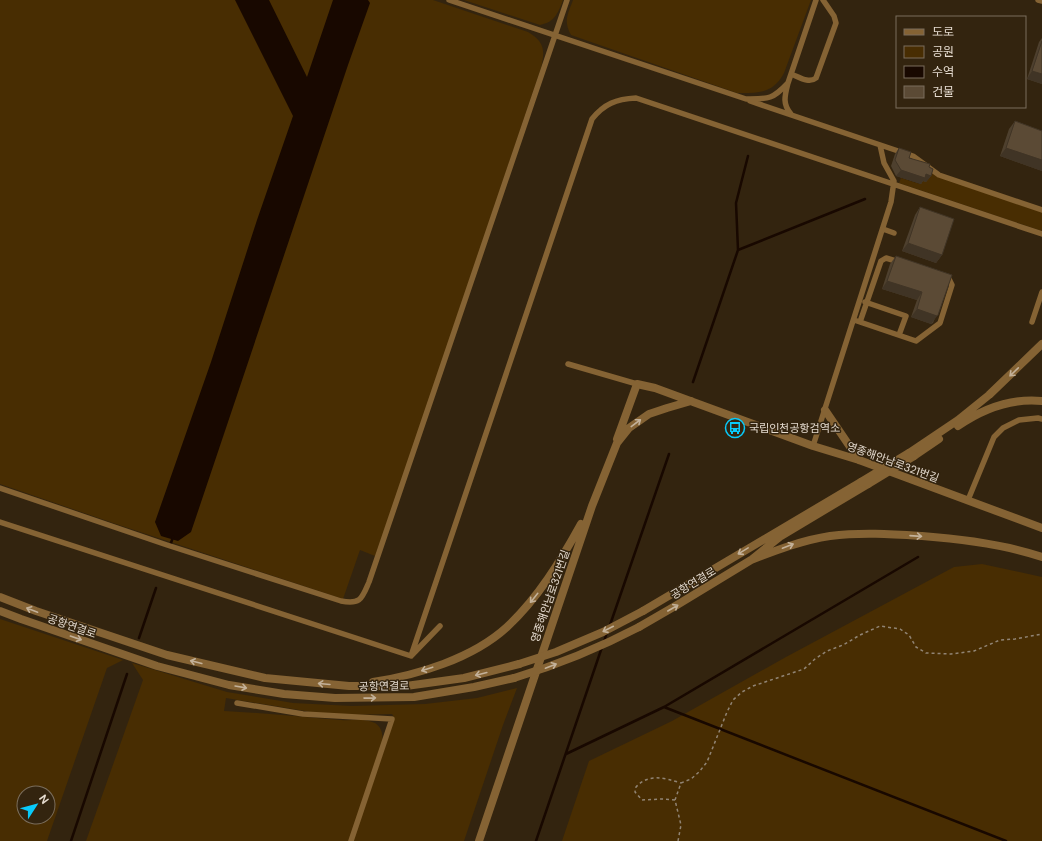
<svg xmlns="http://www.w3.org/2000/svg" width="1042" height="841" font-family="'DM Sans','Noto Sans KR',sans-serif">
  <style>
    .green { fill: #482d02; fill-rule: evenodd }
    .water { fill: #180800 }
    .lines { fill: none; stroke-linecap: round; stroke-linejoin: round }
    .stream { stroke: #180800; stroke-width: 2.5 }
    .path { stroke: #918474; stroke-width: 1.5; stroke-dasharray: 3 3; stroke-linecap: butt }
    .service { stroke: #856334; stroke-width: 5.5 }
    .tertiary { stroke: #856334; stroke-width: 8 }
    .tertiary-bridge { stroke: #856334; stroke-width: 8 }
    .wall { fill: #4e402e }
    .shaded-wall { fill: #403425 }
    .building { fill: #5b4a35; stroke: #403425 }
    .oneway { stroke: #c3b199 }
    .labels { text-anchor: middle; stroke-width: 3; stroke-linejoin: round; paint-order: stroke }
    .poi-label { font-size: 11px; fill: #e5dbcf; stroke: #33240f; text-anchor: start }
    .street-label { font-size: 11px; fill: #e5dbcf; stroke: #33240f }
  </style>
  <rect width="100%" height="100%" fill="#33240f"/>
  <path class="green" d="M0,0H433L528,32C545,42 545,51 541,68L391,512L375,556L360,550L343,599L116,524L0,484Z
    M464,0H563C558,13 555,22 540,25Z
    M573,0H811L784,73C773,94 758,93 737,93L571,35C563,21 568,14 573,0Z
    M918,162L936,176L1042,212V231L899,183L901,178L920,184Z
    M982,564L1042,577V841H562L589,761L672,721L786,657L954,567Z
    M0,619L123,660L107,668L47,841H0ZM24,793H48V817H24Z
    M132,663L227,692L293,703L352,706L425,704L477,698L517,688L503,725L464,841H353L394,721V717L392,714L347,715L311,712L226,698L224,711C264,713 302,717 341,720C352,721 364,718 375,723C383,728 383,737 382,745L350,841H86L143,680Z"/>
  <path class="water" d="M235,0H269L307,77L333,0H368L370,3L348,65L191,532L178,541L161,536L155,522L211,362L257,220L293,116Z"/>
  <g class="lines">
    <path class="stream" d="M738,250L865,199
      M693,382L738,250L736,203L748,156
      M171,543L173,537
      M610,625L669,454
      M139,638L156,588
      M604,642L607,632
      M664,707L1006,841
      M566,754L664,707L918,557
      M71,841L127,674
      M536,841L602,647"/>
    <path class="path" d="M675,800L662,799L642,800L635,792L636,787C649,773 664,778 681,783
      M678,841L681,825L675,800L681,783L691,779L699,772L707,762L727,712L733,700L742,692L753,686L804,669L815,659L827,651L843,645L860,635L880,626L900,629L909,635L916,647L926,653L951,654L974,651L1000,640L1015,639L1042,634"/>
    <path class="service" d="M449,0L746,99C768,99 772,100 788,83L816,0
      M1038,0L1042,1
      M791,74C799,77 809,84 816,78L836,23L834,16L823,0
      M788,83C785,95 782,104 791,114
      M750,101L913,156L939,175L1042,210
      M883,229L894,233
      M865,302L906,316L899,335
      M854,320L916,341L940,323L952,285L949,279L945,278
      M860,322L881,261L886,258L899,262
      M1032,322L1042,292
      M568,364L637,384
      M813,446L891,202L894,181L884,163L880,145
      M0,488L167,545L341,601C361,605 362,598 369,582L567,0
      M968,500L994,437L1003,428L1019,420L1038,418L1042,419
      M0,522L411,656L440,626
      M411,656L592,119C604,104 616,99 636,98L1042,234
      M237,703L303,714L392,719L351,841"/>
    <path class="tertiary" d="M825,410L859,460
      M958,426C984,408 1011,398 1042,401
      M617,439L637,384L655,388L813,446L859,460L1042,528
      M909,453L958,420L989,395L1042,344
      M914,456L939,439
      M751,560C777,550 803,540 830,536C861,532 891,534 922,536C962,539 1004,544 1042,557
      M0,597L36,611L167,655L265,678L349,686H406L464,678L519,664
      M0,611L21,619L157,666L229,685L284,694L335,698L414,697L474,687L514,678
      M643,611L861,482
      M639,627L677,605L751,560L781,536L868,484
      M373,682C417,675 472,659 507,627C538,598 560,562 581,524
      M479,841L592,506L617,443L629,428L649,414L667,408L691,401"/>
    <path class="tertiary-bridge" d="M861,482L909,453
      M868,484L914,456
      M519,664L556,652L603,632L643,611
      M514,678C557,665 599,648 639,627"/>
  </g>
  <path class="wall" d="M1042,38V84L1027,79L1039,42Z
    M1015,121L1042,131V171L1000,156L1009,129Z
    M899,148L909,158L929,167L931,176L926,182L923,181L921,184L896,176L891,166L895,154Z
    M920,207L942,255L936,263L902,251L915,215Z
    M896,256L952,275L933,323L931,324L911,317L917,300L882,289L890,264Z"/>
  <path class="shaded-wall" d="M1032,71L1042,74V84L1027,79Z
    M1006,148L1042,160V171L1000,156Z
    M901,170L926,174L931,176L926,182L923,181L921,184L896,176Z
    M908,243L942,255L936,263L902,251Z
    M887,281L922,292L917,300L882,289Z
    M917,309L938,315L931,324L911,317Z"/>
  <path class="building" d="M1042,41V74L1032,71Z
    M1015,121L1042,131V160L1006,148Z
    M899,148L911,152L909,158L930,164L929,167L933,169L931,176L926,174L925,178L901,170L895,160Z
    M920,207L954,219L942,255L908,243Z
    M896,256L952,275L938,315L937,316L917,309L922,292L887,281Z"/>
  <defs><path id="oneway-shaft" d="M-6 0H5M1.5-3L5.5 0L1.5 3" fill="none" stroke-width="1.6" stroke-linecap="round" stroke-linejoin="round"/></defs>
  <g class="oneway">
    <use href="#oneway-shaft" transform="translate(1014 372) rotate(136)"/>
    <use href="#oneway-shaft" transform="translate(636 423) rotate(-37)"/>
    <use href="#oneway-shaft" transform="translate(916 536) rotate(4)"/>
    <use href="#oneway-shaft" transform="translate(788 546) rotate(-21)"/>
    <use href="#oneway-shaft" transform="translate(743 551) rotate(149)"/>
    <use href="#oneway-shaft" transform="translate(534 598) rotate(129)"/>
    <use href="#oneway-shaft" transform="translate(673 608) rotate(-30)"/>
    <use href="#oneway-shaft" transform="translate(32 610) rotate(-159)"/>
    <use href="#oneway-shaft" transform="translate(608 629) rotate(153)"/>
    <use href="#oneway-shaft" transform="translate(76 638) rotate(19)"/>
    <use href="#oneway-shaft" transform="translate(196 662) rotate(-166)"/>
    <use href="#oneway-shaft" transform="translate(551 666) rotate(-21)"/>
    <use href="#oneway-shaft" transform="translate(427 669) rotate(162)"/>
    <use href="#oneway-shaft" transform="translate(481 674) rotate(166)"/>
    <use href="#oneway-shaft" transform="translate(324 684) rotate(-175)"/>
    <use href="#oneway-shaft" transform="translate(241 687) rotate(10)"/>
    <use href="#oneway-shaft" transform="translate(370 698) rotate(-1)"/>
  </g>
  <defs>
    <g id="bus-ring" transform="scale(1)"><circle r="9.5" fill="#33240f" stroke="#09cafa" stroke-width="1.5"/><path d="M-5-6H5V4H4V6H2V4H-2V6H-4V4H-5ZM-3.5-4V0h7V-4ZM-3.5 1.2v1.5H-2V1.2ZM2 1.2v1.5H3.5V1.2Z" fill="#09cafa"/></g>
  </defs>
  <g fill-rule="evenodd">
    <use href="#bus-ring" x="735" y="428"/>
  </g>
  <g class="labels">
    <g class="poi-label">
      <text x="749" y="432">국립인천공항검역소</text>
    </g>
    <g class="street-label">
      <text transform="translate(893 462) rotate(20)" y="4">영종해안남로321번길</text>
      <text transform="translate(693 583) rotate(-31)" y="4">공항연결로</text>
      <text transform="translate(550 596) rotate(-71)" y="4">영종해안남로321번길</text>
      <text transform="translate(72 626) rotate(19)" y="4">공항연결로</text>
      <text transform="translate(384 686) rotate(-1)" y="4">공항연결로</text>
    </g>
  </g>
  <rect x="896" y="16" width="130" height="92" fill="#33240f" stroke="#7a6d5c"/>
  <rect x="904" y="29" width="20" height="6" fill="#856334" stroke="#7a6d5c"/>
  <text x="932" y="36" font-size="12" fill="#e5dbcf">도로</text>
  <rect x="904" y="46" width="20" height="12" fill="#482d02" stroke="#7a6d5c"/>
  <text x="932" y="56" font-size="12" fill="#e5dbcf">공원</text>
  <rect x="904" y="66" width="20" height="12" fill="#180800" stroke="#7a6d5c"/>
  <text x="932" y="76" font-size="12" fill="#e5dbcf">수역</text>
  <rect x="904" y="86" width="20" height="12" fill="#5b4a35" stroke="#7a6d5c"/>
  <text x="932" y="96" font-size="12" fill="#e5dbcf">건물</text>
  <g transform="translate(36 805) rotate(54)"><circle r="19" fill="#33240f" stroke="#7a6d5c"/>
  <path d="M0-3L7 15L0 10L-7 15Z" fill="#09cafa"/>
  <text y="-6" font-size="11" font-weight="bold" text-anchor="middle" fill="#e5dbcf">N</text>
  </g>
</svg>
